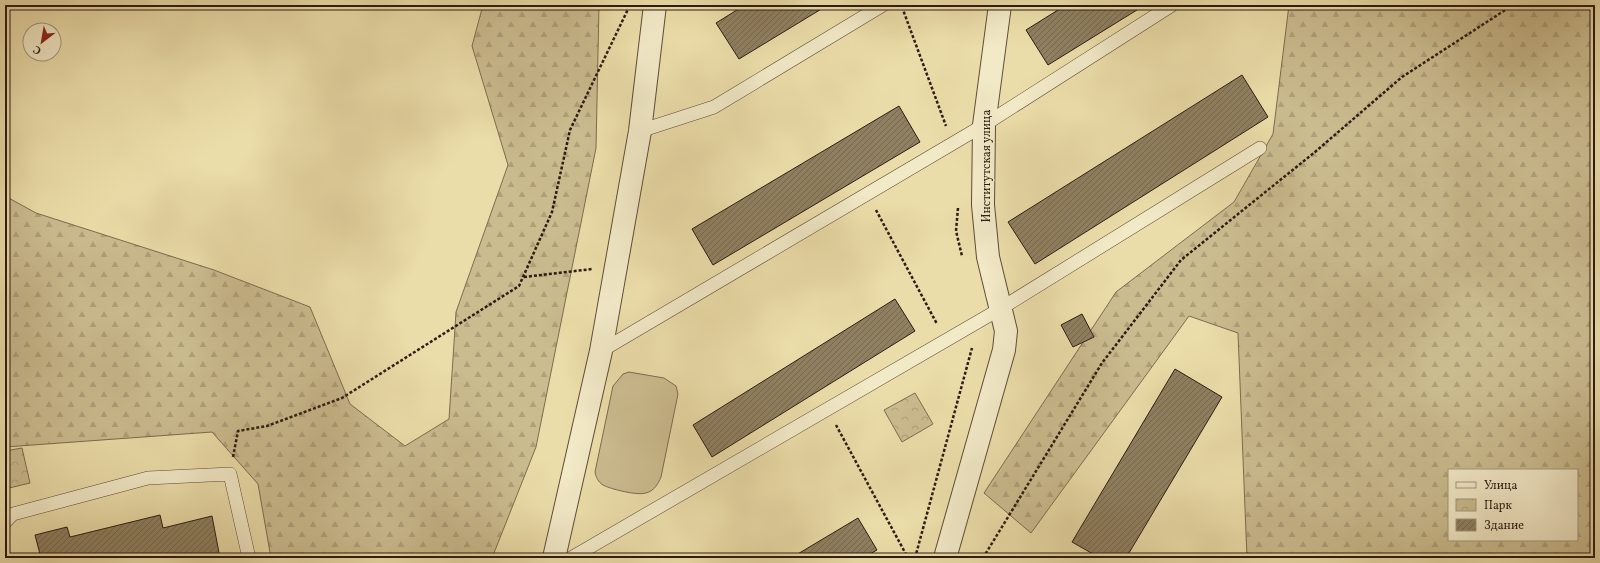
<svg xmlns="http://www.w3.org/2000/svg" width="1600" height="563" font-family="Vollkorn,serif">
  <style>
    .forest { fill: url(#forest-firs); stroke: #7c6c50; fill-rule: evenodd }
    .park { fill: url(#park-crowns); stroke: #7c6c50 }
    .pitch { fill: #cbbc8f; stroke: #7c6c50 }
    .building { fill: url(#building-hatch); stroke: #2c1c12 }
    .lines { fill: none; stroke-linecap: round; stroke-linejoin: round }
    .lane-casing { stroke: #5c4c38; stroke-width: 14 }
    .street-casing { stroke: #5c4c38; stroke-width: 24 }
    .path { stroke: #2c1c12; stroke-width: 2.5; stroke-dasharray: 3 2; stroke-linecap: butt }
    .lane { stroke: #f2e9c7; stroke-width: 13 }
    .street { stroke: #f2e9c7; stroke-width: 22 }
    .labels { text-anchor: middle; stroke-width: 3; stroke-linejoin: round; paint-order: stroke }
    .street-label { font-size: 12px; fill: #2c1c12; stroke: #f2e9c7 }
  </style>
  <defs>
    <pattern id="forest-firs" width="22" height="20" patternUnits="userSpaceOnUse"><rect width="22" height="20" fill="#cbbc8f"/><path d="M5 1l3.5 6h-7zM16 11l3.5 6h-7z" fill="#aea17a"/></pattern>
    <pattern id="park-crowns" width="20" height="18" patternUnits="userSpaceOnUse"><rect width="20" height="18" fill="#cbbc8f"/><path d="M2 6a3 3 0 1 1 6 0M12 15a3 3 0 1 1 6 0" fill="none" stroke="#aea17a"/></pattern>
    <pattern id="building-hatch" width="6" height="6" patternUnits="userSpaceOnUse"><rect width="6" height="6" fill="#8f8061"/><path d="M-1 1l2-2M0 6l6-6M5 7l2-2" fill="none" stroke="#75684f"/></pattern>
  </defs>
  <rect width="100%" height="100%" fill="#ebdda9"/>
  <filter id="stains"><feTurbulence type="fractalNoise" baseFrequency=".005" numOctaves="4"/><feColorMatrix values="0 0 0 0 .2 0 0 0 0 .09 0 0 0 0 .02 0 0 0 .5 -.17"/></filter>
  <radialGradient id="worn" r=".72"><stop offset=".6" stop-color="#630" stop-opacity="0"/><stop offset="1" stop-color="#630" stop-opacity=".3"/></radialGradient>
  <path class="forest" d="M483,5H599L596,148L536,447L492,558H271L258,484L212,432L5,447V196L36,213L214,270L310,307L350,404L405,446L449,419L456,312L508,165L472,46Z
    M1289,5H1595V558H1247L1238,333L1189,316L1031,533L984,493L1116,292L1234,202L1273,134ZM1449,470H1577V540H1449Z"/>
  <path class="park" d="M915,393L933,424L902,442L884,410Z
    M22,448L30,483L5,489V451Z"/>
  <path class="pitch" d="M629,372L664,378L676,386L678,394L661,477C658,484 654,491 646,493C638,496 610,489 603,485C598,482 596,477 595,472L613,386L623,374Z"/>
  <path class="building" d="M745,5H828L739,59L716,23Z
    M1066,5H1145L1048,65L1026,30Z
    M1242,75L1268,117L1035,264L1008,222Z
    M899,106L920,142L713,265L692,229Z
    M895,299L915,331L712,457L693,425Z
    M1082,314L1094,337L1073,347L1061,325Z
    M1175,369L1222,397L1126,558H1100L1072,542Z
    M160,515L163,528L212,516L220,558H41L35,535L67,527L70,537Z
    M858,518L877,550L863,558H791Z"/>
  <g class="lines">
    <g class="lane-casing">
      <path id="lane" d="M640,131L714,107L883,5
        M601,351L984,125L1172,5
        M5,522L13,514L148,478L230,474L249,558
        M571,558L1000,309L1260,148"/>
    </g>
    <g class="street-casing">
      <path id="street" d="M554,558L601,351L640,131L655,5
        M945,558L1004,350L1006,331L988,257L983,205L984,125L1000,5"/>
    </g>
    <path class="path" d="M902,7L946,126
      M958,208L956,231L962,256
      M876,210L937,324
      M524,277L592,269
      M836,425L908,558
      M233,457L238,431L267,426L342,398L519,286L552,212L570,130L630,5
      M915,558L972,348
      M983,558L1102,363L1181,260L1315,152L1402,77L1513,5"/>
    <use href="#lane" class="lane"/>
    <use href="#street" class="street"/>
  </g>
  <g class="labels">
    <g class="street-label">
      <text transform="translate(986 166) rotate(-90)" y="4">Институтская улица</text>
    </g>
  </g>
  <rect width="1600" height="563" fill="none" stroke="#ebdda9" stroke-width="20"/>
  <rect x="6" y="6" width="1588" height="551" fill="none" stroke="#2c1c12" stroke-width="2"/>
  <rect x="10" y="10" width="1580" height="543" fill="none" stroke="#2c1c12"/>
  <rect x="1448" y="469" width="130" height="72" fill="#f2e9c7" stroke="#a3977f"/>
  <rect x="1456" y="482" width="20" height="6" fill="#f2e9c7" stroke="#a3977f"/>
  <text x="1484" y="489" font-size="12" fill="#2c1c12">Улица</text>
  <rect x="1456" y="499" width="20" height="12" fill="url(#park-crowns)" stroke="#a3977f"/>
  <text x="1484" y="509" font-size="12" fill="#2c1c12">Парк</text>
  <rect x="1456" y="519" width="20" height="12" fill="url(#building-hatch)" stroke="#a3977f"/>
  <text x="1484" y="529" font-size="12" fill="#2c1c12">Здание</text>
  <g transform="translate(42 42) rotate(211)"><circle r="19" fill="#f2e9c7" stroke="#a3977f"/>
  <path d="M0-3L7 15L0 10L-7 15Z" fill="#8f2418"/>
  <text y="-6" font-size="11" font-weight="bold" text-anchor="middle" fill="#2c1c12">С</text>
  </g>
  <rect width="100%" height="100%" filter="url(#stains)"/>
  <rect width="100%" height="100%" fill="url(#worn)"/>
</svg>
